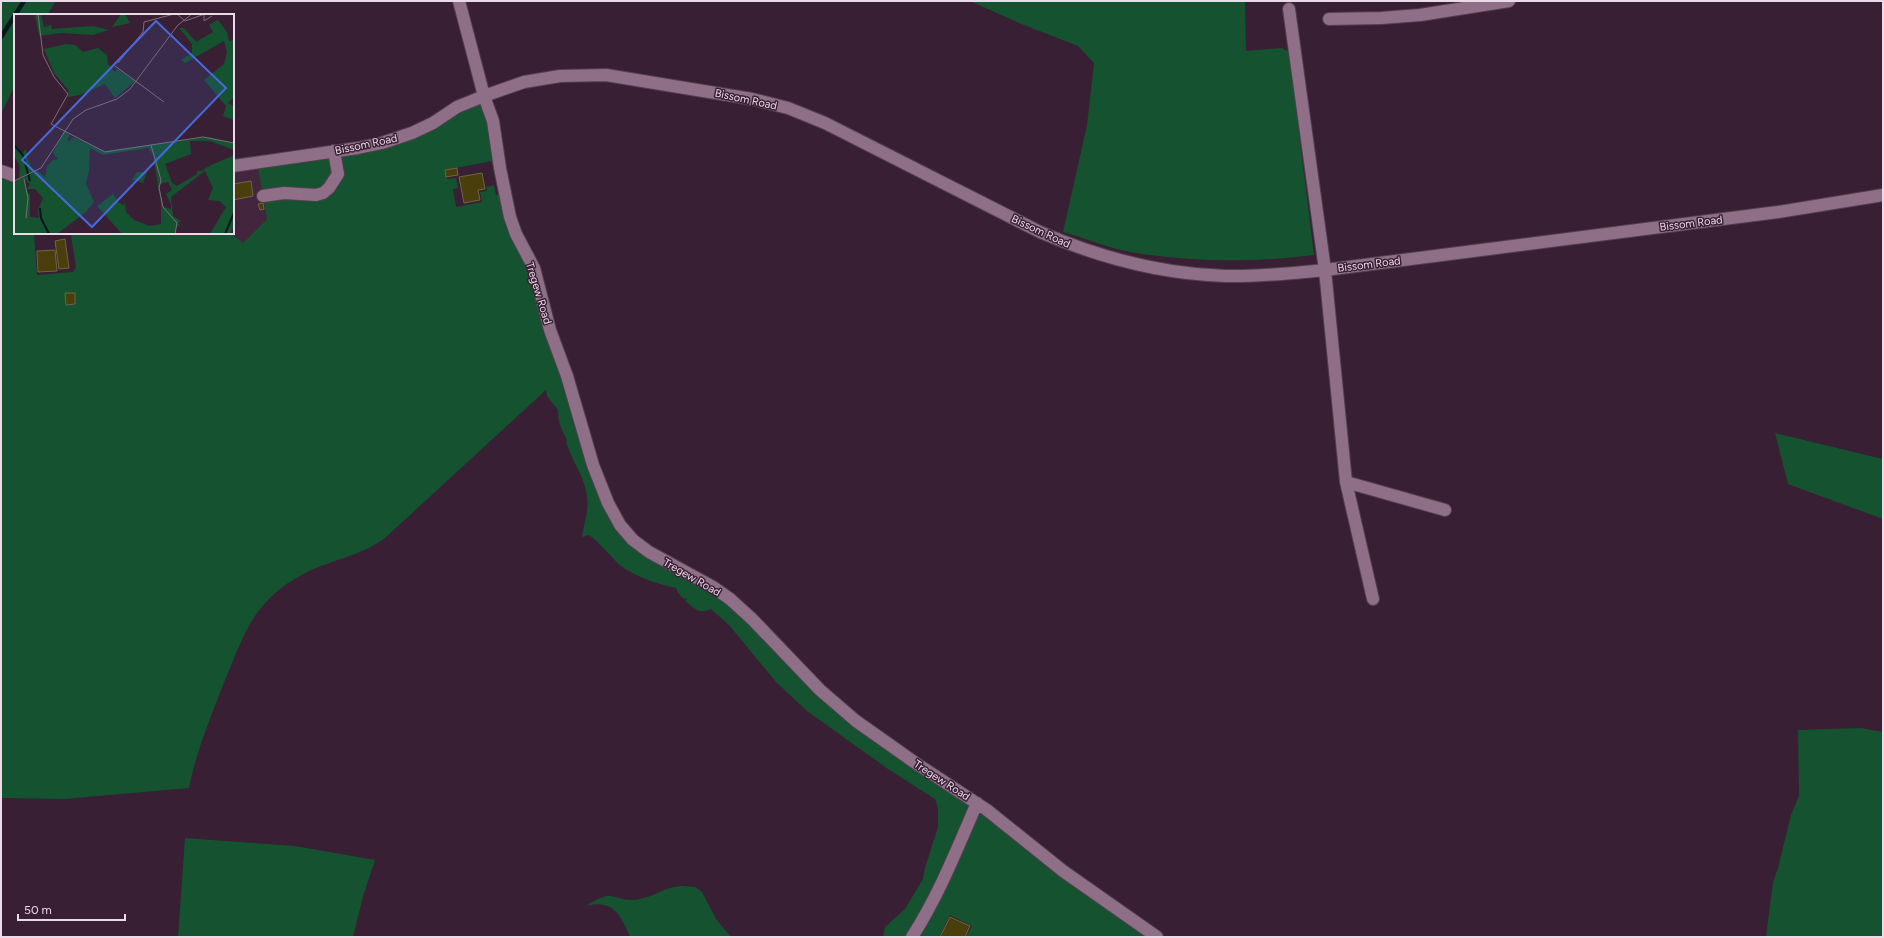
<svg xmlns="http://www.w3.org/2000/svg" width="1884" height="938" font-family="Figtree,sans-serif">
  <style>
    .built { fill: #44253e }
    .green { fill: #145230; fill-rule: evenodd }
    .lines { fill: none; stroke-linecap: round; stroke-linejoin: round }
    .stream { stroke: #08181c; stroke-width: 4.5 }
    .building { fill: #4a3e0d; stroke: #6e6543 }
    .minor-casing { stroke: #543e50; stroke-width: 14 }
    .minor { stroke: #8e6f87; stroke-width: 12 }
    .labels { text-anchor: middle; stroke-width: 3; stroke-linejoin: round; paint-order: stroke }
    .street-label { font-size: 11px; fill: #ebdae7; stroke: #391f33 }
    .inset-river { fill: none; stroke: #08181c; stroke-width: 2 }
    .inset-road { fill: none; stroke: #806a7b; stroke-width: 1 }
    .view { fill: #466adb; fill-opacity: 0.15; stroke: #466adb; stroke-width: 2 }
    .inset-edge { fill: none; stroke: #ebdae7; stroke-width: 2 }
  </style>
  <rect width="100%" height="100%" fill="#391f33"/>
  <path class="built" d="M257,163L267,219L243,243L231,233H233V167Z"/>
  <path class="green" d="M1,1H56L47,15H15V85L1,114Z
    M970,1H1245L1246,51L1282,48L1289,52L1314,255C1253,263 1191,262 1130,252C1108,248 1085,238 1063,232L1087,125L1094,63L1078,46L1019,23Z
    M484,96L498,160L445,170L447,179L456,178L458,188L453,189L456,207L482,202L480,192L487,191L486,187L494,185L496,195L500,193H504L619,524L714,589L818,689L1156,937H966L972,926L950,915L939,937H924L914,932L911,937H883L885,927L905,909L923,879L925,868L938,827V808L935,799L888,769L807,711L776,682L729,625L713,611L711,609C698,615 695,608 685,601L687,598L684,599L678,593L676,588C658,584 636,577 621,566C610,556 601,544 589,535L582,537C584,523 589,511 587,497C585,478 573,462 567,445C566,442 567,438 565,436C560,427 558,420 558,410L547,396L546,390L385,538C360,557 327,560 300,576C282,585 266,600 255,616C241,637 233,662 223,685C210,719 196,752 189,788L65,799L1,798V172L15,177V233H34L37,275L73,272L76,267L71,235L81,233H231L243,243L267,219L257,163L382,144ZM65,293H75V304L66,305Z
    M1775,433L1883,459V519L1788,484Z
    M1861,728L1883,732V937H1766L1773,882L1778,868L1791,815L1799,796L1798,730Z
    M185,838L295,846L375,860L364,893L353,937H178Z
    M684,886L695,887L702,892L716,919L731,937H630C621,915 613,899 586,906C617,885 613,904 639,899C657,896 665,886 684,886Z"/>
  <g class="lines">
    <path class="stream" d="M1,37L24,1"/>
  </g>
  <path class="building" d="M457,168L458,175L446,177L445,170Z
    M482,173L485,189L478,190L480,200L464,203L459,177Z
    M251,181L253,196L233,200V184Z
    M263,203L264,209L260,210L258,204Z
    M65,239L69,268L59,269L55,241Z
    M55,250L57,271L38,272L37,251Z
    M65,293H75V304L66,305Z
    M950,917L970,926L965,937H940Z"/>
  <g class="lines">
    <g class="minor-casing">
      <path id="minor" d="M459,1L484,96L493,121L500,168L510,217L516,234L534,268L550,330L567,376L593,465L608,503L620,525L633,540L649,552L713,587L730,599L752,619L820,690L856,721L914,762L987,810L1063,871L1157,937
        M1289,9L1325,270L1346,482L1373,599
        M1329,19L1381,18L1420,15L1509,1
        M233,166L358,148L382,143L412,133L433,123L457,107L484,96L524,82L560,76L606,75L752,99L788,108L825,123L1040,232C1098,257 1161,274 1225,276C1258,277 1291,273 1325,270L1778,212L1883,195
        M1,171L15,176
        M263,196L284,193L316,195L323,193L329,188L338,174L334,151
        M1346,482L1445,510
        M912,937C939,895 957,849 977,803"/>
    </g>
    <use href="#minor" class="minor"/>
  </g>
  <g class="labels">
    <g class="street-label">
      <text transform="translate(746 99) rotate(12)" y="4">Bissom Road</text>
      <text transform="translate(366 144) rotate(-12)" y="4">Bissom Road</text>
      <text transform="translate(1691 223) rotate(-7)" y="4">Bissom Road</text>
      <text transform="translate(1041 231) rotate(25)" y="4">Bissom Road</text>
      <text transform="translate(1369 264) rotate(-7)" y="4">Bissom Road</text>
      <text transform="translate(539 293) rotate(73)" y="4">Tregew Road</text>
      <text transform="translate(692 577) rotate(30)" y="4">Tregew Road</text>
      <text transform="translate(942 780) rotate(33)" y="4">Tregew Road</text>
    </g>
  </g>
  <g transform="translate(14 14)">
    <rect width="220" height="220" fill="#391f33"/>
    <path d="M21,0H27L30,13L37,11L38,15L79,12L95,16L79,21L47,19L25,22ZM107,0H111L116,9L98,13ZM204,6L213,18L215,27L220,26V83L214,89L220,92V106L209,102L212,92L190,66L210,50L213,38L210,27L171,49L167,46L178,39V30L165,14H170L182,28L199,18L195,11ZM52,30L61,31L69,38L84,34L93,41L94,50L101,58L103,55L121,67L101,84L91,70L66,81L54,83L55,77L40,59L30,35ZM50,117L56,121L53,126L56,127L59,123L90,137L195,123L220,129V136L196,127H176L177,140L151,150L158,169L163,172L183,160V157H188L193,153L220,141V213L216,220H196L212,193L205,187L194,186L199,174L191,157L157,183L159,202L167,207L164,209L167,214L163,211L161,218L155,220H108L83,192L99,180L105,189L110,191L111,188L112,198L120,206L136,212L147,210V190L139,141L134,134L89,141L76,134L75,157L72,170L80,188L72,198L43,220H0V167L24,157L31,163L33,152L39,146L44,145L39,139ZM11,166L16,170L13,175H21L29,184L24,196L25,204L16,203V181L11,174ZM154,168L158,176L152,180L157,190V195L149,193L145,170ZM0,129L8,139L12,135L13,144L20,158L5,164L6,152L0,142ZM123,158H133L129,169L120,166L117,167Z" fill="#145230" fill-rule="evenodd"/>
    <path class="inset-river" d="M0,131L9,141L16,167M26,194L27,204L35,220M211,220L220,199"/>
    <path class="inset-road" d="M24,0L29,41L40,63L54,80L37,110L91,138L189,123L220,129M163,0L171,7L191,0M190,1V7L198,2M104,49L129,18L130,8L160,0M101,52L150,88M137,131L147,166L145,174L149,193L163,209L161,220M10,165L14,184L12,204M0,167L27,154L59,105L72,96L103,85L116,75L164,11L178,0"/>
    <path class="view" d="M142,7L212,74L78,213L8,146Z"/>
    <rect width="220" height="220" class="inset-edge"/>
  </g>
  <rect width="1884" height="938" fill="none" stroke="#ebdae7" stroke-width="4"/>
  <path d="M18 914v6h107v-6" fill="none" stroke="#ebdae7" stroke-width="2"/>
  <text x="24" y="914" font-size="12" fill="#ebdae7" stroke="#391f33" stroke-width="3" paint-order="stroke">50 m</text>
</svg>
